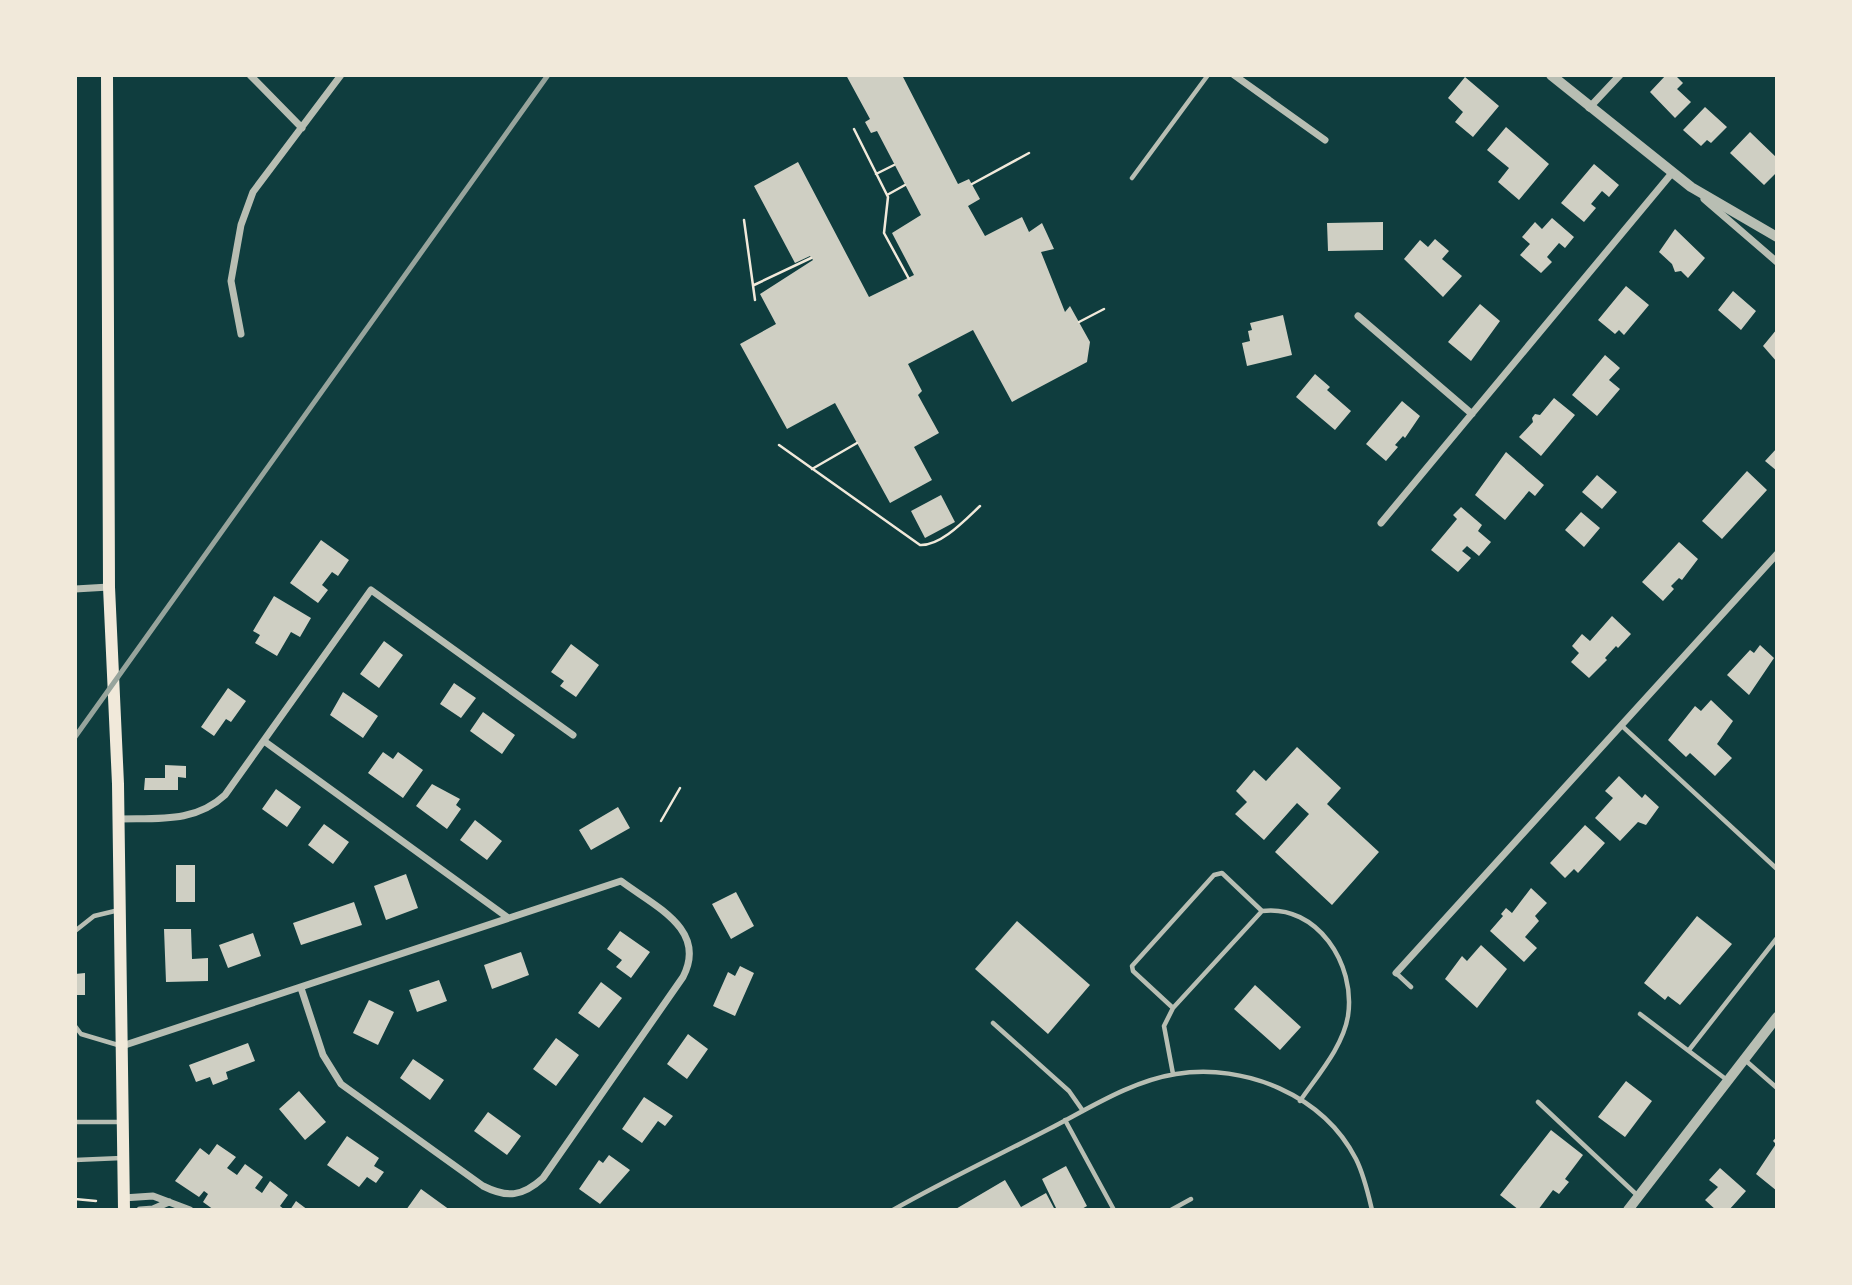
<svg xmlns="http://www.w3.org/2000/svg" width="1852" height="1285" font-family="Rubik,sans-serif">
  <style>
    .building { fill: #cfcfc3 }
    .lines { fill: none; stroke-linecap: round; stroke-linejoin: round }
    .path { stroke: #f1e9da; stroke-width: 2.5 }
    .service { stroke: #b8beb3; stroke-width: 4.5 }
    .minor { stroke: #b8beb3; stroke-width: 7 }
    .tertiary { stroke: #b8beb3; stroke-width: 10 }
    .secondary { stroke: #f1e9da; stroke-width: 12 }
    .rail { stroke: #97a49c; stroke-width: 5 }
  </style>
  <rect width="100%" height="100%" fill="#0f3d3e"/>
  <path class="building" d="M846,75H902L958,184L969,179L980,199L968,206L985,236L1022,217L1029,232L1042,223L1054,249L1041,252L1065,312L1070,306L1090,342L1087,362L1012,402L973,330L908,364L922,391L918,395L939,433L914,447L932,480L890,503L835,403L787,429L740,344L776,324L760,294L813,260L810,256L795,263L754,186L798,162L869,297L914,275L892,233L921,215L877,131L871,133L865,122L870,119Z
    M1666,75H1675L1683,83L1677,89L1691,102L1675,118L1650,92Z
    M1465,77L1499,106L1473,137L1455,122L1463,112L1448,98Z
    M1705,107L1727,127L1711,143L1707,140L1701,146L1683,130Z
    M1506,127L1549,164L1519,200L1498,182L1509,168L1487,150Z
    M1750,132L1777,158V172L1764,185L1730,153Z
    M1594,164L1619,185L1609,197L1602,191L1591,204L1596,208L1584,222L1561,203Z
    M1552,218L1574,237L1565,248L1559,243L1547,257L1552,262L1541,273L1520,255L1530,244L1522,237L1535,222L1542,229Z
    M1383,222V250L1328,251L1327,223Z
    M1675,229L1705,258L1688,278L1681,271L1675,272L1672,264L1659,252Z
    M1435,239L1449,251L1442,259L1462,276L1443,297L1404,259L1420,240L1428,247Z
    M1626,286L1649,305L1624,335L1619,330L1615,334L1598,320Z
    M1733,291L1756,311L1741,330L1718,310Z
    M1480,304L1500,321L1471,361L1448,342Z
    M1283,315L1292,355L1247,366L1242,343L1250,341L1248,331L1252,330L1250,323Z
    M1777,329V362L1763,346Z
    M1605,355L1620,368L1609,380L1620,389L1597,416L1572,395Z
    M1315,374L1330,387L1327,390L1351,411L1335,430L1296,397Z
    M1554,398L1575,415L1541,456L1519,437L1533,422L1532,418L1535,414L1540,415Z
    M1402,401L1420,416L1405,438L1403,436L1395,445L1398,447L1386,461L1366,444Z
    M1777,448V471L1765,461Z
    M1506,452L1544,485L1535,496L1529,491L1505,520L1475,495Z
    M1747,471L1767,490L1722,539L1702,521Z
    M1597,475L1617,492L1602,509L1582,492Z
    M941,495L955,522L925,538L911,511Z
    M1461,507L1482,525L1478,531L1491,542L1479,556L1467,546L1462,551L1471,558L1458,572L1431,550L1457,519L1453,515Z
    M1581,512L1600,528L1584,547L1565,530Z
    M321,540L349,560L338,576L332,572L322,585L328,590L318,603L290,583Z
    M1679,542L1698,559L1682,580L1679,578L1671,586L1674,589L1663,601L1642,582Z
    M274,596L311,618L300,637L291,632L277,656L255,643L260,635L253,631Z
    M1612,616L1631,634L1618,648L1616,646L1605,658L1607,660L1589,678L1571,662L1579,653L1572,646L1582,634L1590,641Z
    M384,641L403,655L379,688L360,674Z
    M571,644L599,665L576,697L560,686L564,681L551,672Z
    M1760,645L1774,658L1749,695L1727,675L1750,650L1754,653Z
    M454,683L476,698L461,718L440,704Z
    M228,688L246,701L231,722L226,719L214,736L201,727Z
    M343,692L378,716L363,738L330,715Z
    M1711,700L1733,721L1717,744L1732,758L1715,776L1690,753L1686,757L1668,740L1695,706L1701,711Z
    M483,712L515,735L502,754L470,731Z
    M1297,747L1341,788L1327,804L1379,852L1332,905L1275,852L1309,814L1297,803L1264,840L1235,814L1247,802L1236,791L1254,770L1266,781Z
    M383,752L393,759L398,752L423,770L403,798L368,773Z
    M165,765L186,766V778L178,777V790H144L145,778H165Z
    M1619,776L1642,798L1645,794L1659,807L1646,825L1638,822L1620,841L1595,818L1613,798L1605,791Z
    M432,784L460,799L456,805L461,809L447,829L416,806Z
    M276,789L301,807L287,827L262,809Z
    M618,807L630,828L591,850L579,830Z
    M475,820L502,841L487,860L460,840Z
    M324,824L349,842L333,864L308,845Z
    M1585,825L1605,843L1578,873L1574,869L1565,878L1550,863Z
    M176,865H195V902H176Z
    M406,874L418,908L386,920L374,886Z
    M1531,888L1547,903L1535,916L1539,921L1525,937L1537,948L1524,962L1490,931L1503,916L1501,914L1506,908L1512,913Z
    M736,892L754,926L731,939L712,904Z
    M354,902L362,925L301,945L293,923Z
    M1697,916L1732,944L1680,1005L1668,996L1665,1000L1644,983Z
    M1017,921L1090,985L1048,1034L975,969Z
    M164,929H191L192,959L208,958V981L166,982Z
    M620,931L650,952L631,978L616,967L622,960L607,949Z
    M253,933L261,956L228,968L219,945Z
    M1481,945L1507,969L1477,1008L1445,979L1462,956L1467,961Z
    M521,952L529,975L492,989L484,965Z
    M740,966L754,973L735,1016L713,1006L728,972L735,976Z
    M85,973V995H75V974Z
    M439,980L447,1001L417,1012L409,990Z
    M601,982L622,998L599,1028L578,1013Z
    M1255,985L1301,1027L1280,1050L1234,1009Z
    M369,1000L394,1012L378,1045L353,1033Z
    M688,1034L708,1049L687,1079L667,1064Z
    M556,1038L579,1055L556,1086L533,1069Z
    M248,1043L255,1061L226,1072L228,1079L213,1085L210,1077L196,1082L189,1065Z
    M413,1059L444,1080L430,1100L400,1078Z
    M1626,1081L1652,1101L1625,1137L1598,1117Z
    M299,1091L326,1122L305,1140L279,1109Z
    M644,1097L673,1116L665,1126L658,1121L642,1143L622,1129Z
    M488,1112L521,1136L507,1155L474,1131Z
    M1551,1130L1583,1155L1565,1179L1569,1182L1559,1194L1553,1190L1538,1210H1519L1500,1195Z
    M347,1136L379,1158L374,1166L384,1172L376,1183L367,1177L359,1187L327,1165Z
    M1777,1136V1191L1756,1174L1776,1144L1773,1141Z
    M217,1144L236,1157L227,1168L237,1175L245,1164L263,1177L255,1188L262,1193L270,1181L288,1195L280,1206L285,1210H214L203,1202L208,1194L204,1191L199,1197L175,1181L200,1148L209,1155Z
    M609,1155L630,1170L600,1204L579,1189L599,1160L603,1163Z
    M1066,1166L1087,1206L1080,1210H1057L1042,1179Z
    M1720,1168L1746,1191L1729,1210H1716L1705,1200L1718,1187L1709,1180Z
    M1005,1180L1021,1207L1046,1193L1055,1210H954Z
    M421,1189L450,1210H406Z
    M296,1201L308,1210H290Z"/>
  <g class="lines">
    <path class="path" d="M854,129L888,197L884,233L909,279
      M876,174L894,165
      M972,184L1029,153
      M887,195L905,185
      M744,220L755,300
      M754,285L811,258
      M1079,322L1104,309
      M779,445L920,545C941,546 965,520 980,506
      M812,469L857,443
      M661,821L680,788
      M75,1199L96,1201"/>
    <path class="service" d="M1132,178L1208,75
      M1621,725L1777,869
      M75,931L94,916L119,910
      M1396,973L1411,987
      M1173,1008L1133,971L1132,966L1214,875L1222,873L1262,911
      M1640,1014L1727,1080
      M993,1023L1069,1091L1083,1111
      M75,1026L81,1034L118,1045
      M1689,1050L1777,938
      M1745,1060L1777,1088
      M1173,1074L1164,1026L1173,1008L1262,911C1317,904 1356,964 1348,1016C1343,1047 1317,1076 1300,1101
      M1538,1102L1638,1196
      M1065,1120L1114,1210
      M75,1122H122
      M75,1160L122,1158
      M893,1210C944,1181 997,1156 1049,1129C1088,1109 1131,1081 1176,1074C1245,1063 1323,1095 1356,1159C1364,1175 1368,1193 1372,1210
      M1171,1210L1191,1199"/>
    <path class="minor" d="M250,75L302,128
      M1234,75L1325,140
      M1589,108L1620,75
      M1704,199L1777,262
      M1358,316L1472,414
      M241,334L231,281L241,225L253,192L341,75
      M1381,523L1672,173
      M75,589L109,587
      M264,741L507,917
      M119,819C158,818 195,823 225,795L371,590L573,735
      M1396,973L1777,554
      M122,1046L621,881C654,906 708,929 683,977L543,1178C522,1197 507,1198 483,1186L341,1084L323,1055L301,988
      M123,1198L153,1196L190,1210
      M140,1210L153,1209L169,1202"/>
    <path class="tertiary" d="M1551,75L1691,187L1777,237
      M1628,1210L1777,1017"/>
    <path class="secondary" d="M107,75L109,587L118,784L124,1210"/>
    <path class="rail" d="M75,737L548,75"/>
  </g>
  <rect width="1852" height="1285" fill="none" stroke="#f1e9da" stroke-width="154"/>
</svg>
